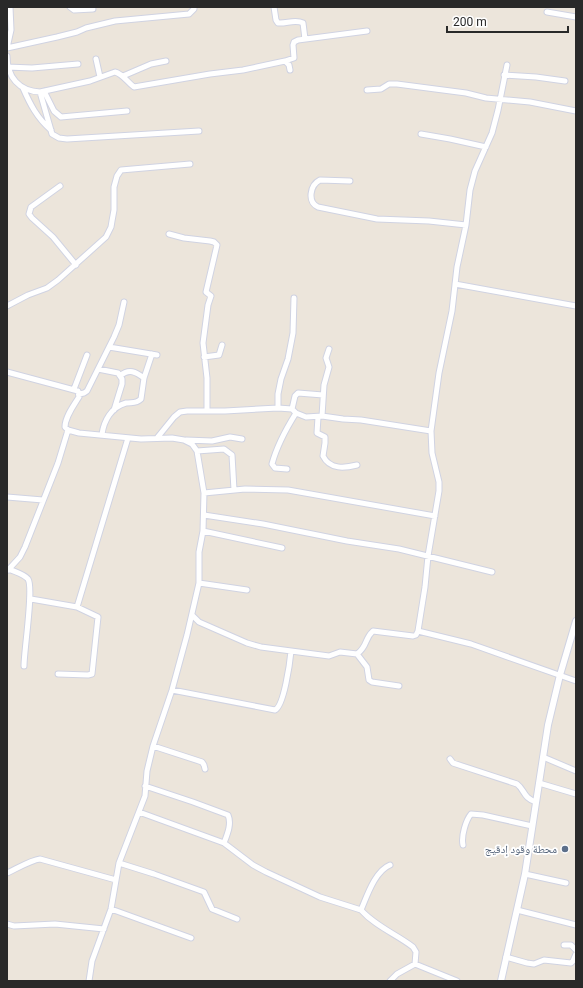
<svg xmlns="http://www.w3.org/2000/svg" width="583" height="988" font-family="Roboto,'Noto Naskh Arabic',sans-serif">
  <style>
    .lines { fill: none; stroke-linecap: round; stroke-linejoin: round }
    .minor-casing { stroke: #d0d3e2; stroke-width: 7 }
    .tertiary-casing { stroke: #d0d3e2; stroke-width: 8 }
    .minor { stroke: #fff; stroke-width: 5 }
    .tertiary { stroke: #fff; stroke-width: 6 }
    .service-dot { fill: #5c6f8a; stroke: #fff; stroke-width: 1.5 }
    .labels { text-anchor: middle; stroke-width: 3.5; stroke-linejoin: round; paint-order: stroke }
    .service-label { font-size: 11px; fill: #4e5e75; stroke: #fff; text-anchor: end }
  </style>
  <rect width="100%" height="100%" fill="#ece5db"/>
  <g class="lines">
    <g class="minor-casing">
      <path id="minor" d="M70,7L74,10L93,9
        M274,7L276,20L278,23C286,24 295,19 303,23L305,39
        M547,12L576,17
        M7,48L57,37L77,32L86,28L115,21L189,14L194,9V7
        M7,48L11,30L10,7
        M7,56C7,77 19,91 40,92L90,81L115,72C123,74 127,82 134,87L210,74L243,70L285,61L289,65L290,70
        M96,59L100,77
        M285,61L294,58L293,45L294,42L298,40L367,31
        M7,67L32,68L78,64
        M504,75L536,77L565,81
        M123,76L151,64L166,61
        M23,88C30,104 37,118 51,130
        M367,90L381,89L389,84H397L466,93L486,98L530,102L576,111
        M44,91L54,111L61,117L127,111
        M40,92L52,134L59,138L67,139L199,131
        M421,134L450,139L486,147
        M350,181L320,180C310,185 307,202 318,207L377,219L429,221L466,225
        M60,186L31,207L29,214L32,218L53,237L76,265
        M169,234L184,238L210,241L214,242L217,245L206,292L211,296L208,305L203,343L207,378V411
        M455,284L576,306
        M7,306L28,295L47,288L58,280L106,237L111,227L112,221L114,210V187L117,176L121,170L190,164
        M109,347L157,355
        M204,357L219,355L222,345
        M98,369L118,373L122,379V384L114,410
        M7,372L78,391L79,397C74,405 65,417 65,427L68,430L79,433L141,439L172,438L184,440L192,444L197,451L204,493L203,531L199,552V583L187,635L172,690L153,746L147,771L145,796L119,863L111,909L92,961L89,981
        M120,376C129,368 136,372 144,378
        M74,389L87,355
        M79,394L84,393L87,391L114,337L119,325L124,302
        M278,408V394L281,379L288,359L293,333L294,298
        M292,409L295,396L298,393L323,395
        M322,416L324,385L329,367L326,358L329,349
        M318,417L317,433L325,437V443L323,456C330,470 345,468 357,465
        M102,434C104,421 111,407 126,403C132,402 136,404 141,399L144,378L152,354
        M157,438L174,417L180,412L187,411H225L278,408L292,409L296,413L306,417L322,416L343,419L361,420L431,431
        M186,440L212,441L230,437L242,439
        M197,451L224,449L232,455L234,490
        M287,469L275,468L272,464C277,445 286,429 296,413
        M204,493L245,489L288,490L435,516
        M7,497L43,500
        M204,515L263,524L347,541L399,549L492,572
        M203,531L282,548
        M9,569L20,557L25,547L58,463L68,430
        M8,570L9,569C15,572 24,574 28,579C34,588 24,650 24,666
        M199,583L247,590
        M31,599L77,607L98,617L92,674L88,675L58,674
        M77,607L128,438
        M192,615L199,622L247,643L261,647L329,656L340,652L357,654C368,646 364,639 373,631L413,636L416,635L418,631L471,644L576,681
        M418,631L425,587L428,556L439,491V482L432,453L431,431L439,373L452,311L457,267L466,225L470,190L475,171L492,133L498,110L507,65
        M357,654L367,667L369,680L372,682L399,686
        M172,690L275,710C284,706 290,662 291,651
        M153,746L202,762L204,765L205,769
        M543,757L576,771
        M450,759L453,763L517,784C525,790 523,798 536,802
        M539,783L576,794
        M145,786L193,802L228,815C232,824 227,835 224,843
        M139,812L224,843L253,865L266,872L320,897L361,910
        M463,845C461,836 466,820 471,814L483,815L532,826
        M119,863L154,874L204,892L212,909L237,919
        M390,865C375,871 367,896 361,910C375,926 396,934 413,947L416,952L415,964
        M7,873C16,869 31,860 40,859L116,880
        M525,874L566,883
        M111,909L191,938
        M517,910L576,925
        M7,924L14,926L55,924L104,929
        M564,945H571L576,950
        M506,957L527,963L534,964L544,960L571,963L573,961L576,954
        M390,981L397,974L415,964L457,981"/>
    </g>
    <g class="tertiary-casing">
      <path id="tertiary" d="M501,981L525,874L548,725L560,675L576,621"/>
    </g>
    <use href="#minor" class="minor"/>
    <use href="#tertiary" class="tertiary"/>
  </g>
  <circle class="service-dot" cx="565" cy="849" r="4"/>
  <g class="labels">
    <g class="service-label">
      <text x="557" y="853">محطة وقود إدقيج</text>
    </g>
  </g>
  <rect width="583" height="988" fill="none" stroke="#292929" stroke-width="16"/>
  <path d="M447 26v6h121v-6" fill="none" stroke="#292929" stroke-width="2"/>
  <text x="453" y="26" font-size="12" fill="#292929" stroke="#ffffff" stroke-width="3" paint-order="stroke">200 m</text>
</svg>
